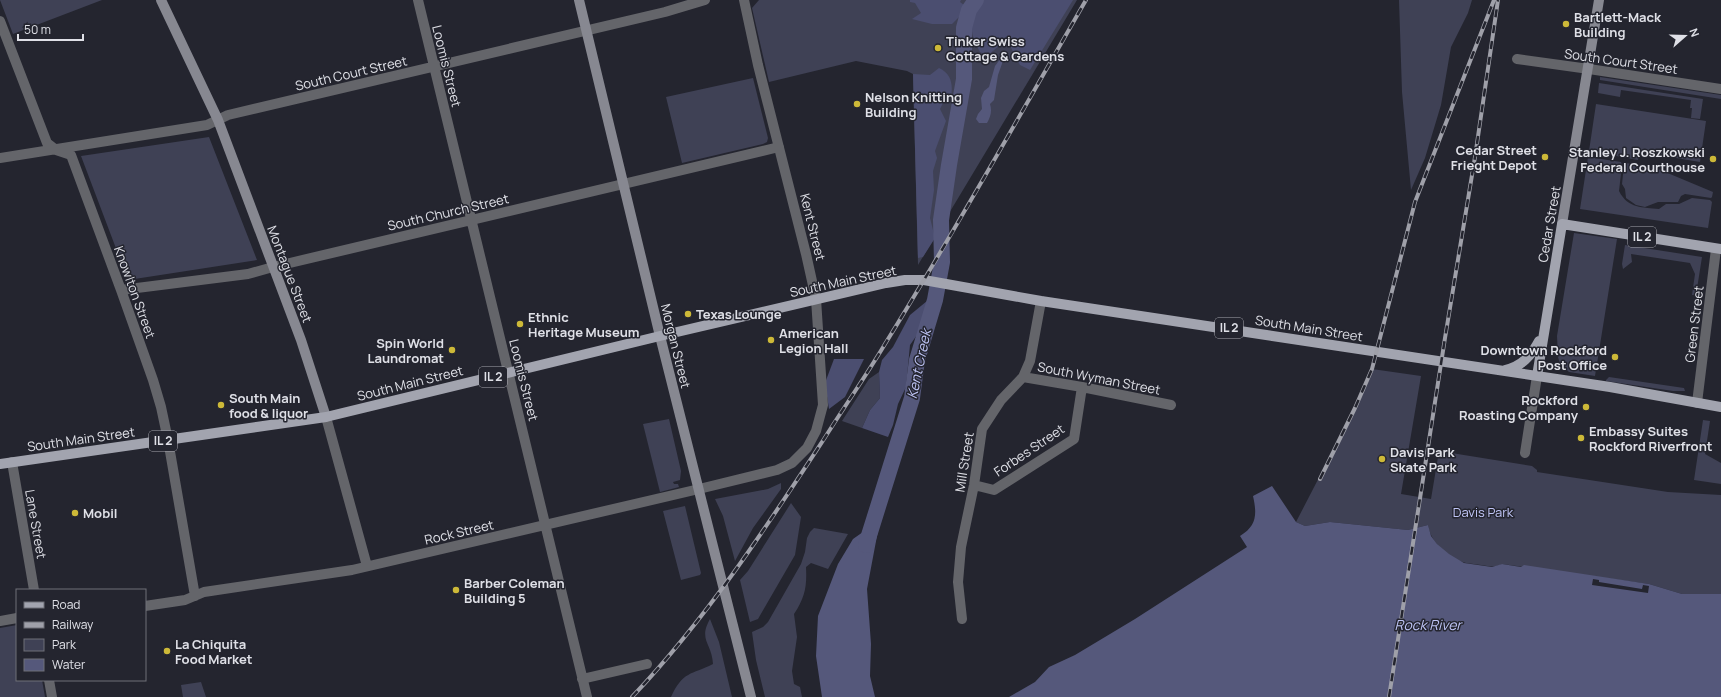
<svg xmlns="http://www.w3.org/2000/svg" width="1721" height="697" font-family="Manrope,sans-serif">
  <style>
    .green { fill: #3f4155 }
    .forest { fill: #4b4e70 }
    .water { fill: #55587b }
    .pier { fill: #24252f }
    .lines { fill: none; stroke-linecap: round; stroke-linejoin: round }
    .river { stroke: #55587b; stroke-width: 16 }
    .street { stroke: #64656a; stroke-width: 10 }
    .secondary { stroke: #878891; stroke-width: 10 }
    .primary { stroke: #a2a4af; stroke-width: 10 }
    .rail-casing { stroke: #9fa0a9; stroke-width: 4 }
    .rail { stroke: #24252f; stroke-width: 2.5; stroke-dasharray: 8; stroke-linecap: butt }
    .poi-dot { fill: #cdb938; stroke: #24252f; stroke-width: 1.5 }
    .labels { text-anchor: middle; stroke-width: 3; stroke-linejoin: round; paint-order: stroke }
    .shield { fill: #24252f; stroke: #a7a8b0; stroke-width: 1 }
    .shield-label { font-size: 12px; font-weight: bold; fill: #dfe0e7 }
    .poi-label { font-size: 13px; font-weight: bold; fill: #dfe0e7; stroke: #24252f; text-anchor: start }
    .street-label { font-size: 13px; fill: #dfe0e7; stroke: #24252f }
    .park-label { font-size: 13px; fill: #c0c5f6; stroke: #24252f }
    .water-label { font-size: 14px; font-style: italic; fill: #bec4f5; stroke: #24252f }
  </style>
  <rect width="100%" height="100%" fill="#24252f"/>
  <path class="green" d="M0,0H102L13,34Z
    M759,0H1077L918,265L913,74L907,71L856,61L769,82L752,8Z
    M1399,0H1472L1468,13L1451,47L1441,105L1425,158L1411,190L1402,92Z
    M1600,77L1721,95V99L1600,80Z
    M753,78L768,138L767,142L763,144L682,163L666,97Z
    M1599,83L1703,99L1700,119L1691,118L1692,108H1690L1691,100L1621,90L1620,97L1598,93Z
    M1596,104L1706,121L1700,162L1640,152L1638,160L1589,151Z
    M209,137L257,260L128,280L81,156Z
    M1588,157L1621,162L1622,165L1619,191C1628,209 1643,207 1659,209L1666,204H1679L1692,198L1710,200L1712,202L1708,228L1580,209Z
    M1626,163L1658,169L1713,192L1712,197L1711,198L1685,194L1681,196L1678,202H1658L1645,207L1636,205L1626,198L1625,189L1622,184L1624,165Z
    M1574,233L1617,239L1595,376L1569,372L1560,364L1558,357L1557,336Z
    M1625,245L1702,257L1696,295H1692L1695,274L1690,263L1631,254L1632,262L1623,269L1622,264Z
    M1372,369L1421,376L1401,494L1431,499L1439,451L1532,466L1537,470V472L1668,492L1721,495V594H1682L1649,584L1502,564C1495,568 1489,566 1481,565C1476,564 1471,564 1466,563C1449,559 1430,542 1428,525L1408,530L1330,522L1305,526L1296,522L1355,408Z
    M879,372L880,398L870,410L862,428L842,421L869,379Z
    M1609,377L1684,388L1685,391H1673L1606,381V380Z
    M669,419L681,471L680,480L673,482L674,484H680H678L679,487L660,492L643,424Z
    M1703,420L1710,421L1705,454L1721,463V484L1694,480Z
    M781,483V489L753,528L735,561L723,516L715,499L768,489Z
    M791,503L801,517L795,555L758,619L750,622L740,580L748,571Z
    M685,506L701,573L700,575L681,580L663,511Z
    M814,528L848,534L828,569L811,563L806,567C807,587 805,597 794,614L797,637L792,671L794,684L800,687L802,697H765L756,660L752,632L763,627L768,622L801,564L805,552L807,538L810,532Z
    M710,619L719,642L732,697H671C683,671 691,675 713,664C712,643 698,640 710,619Z
    M17,625V680H42L45,697H0V628Z
    M201,682L206,697H183L181,685Z"/>
  <path class="forest" d="M910,0H961L960,2L964,5L963,13L952,24H932L912,19L921,13L915,3L910,2Z
    M984,0H1073L1030,70L1020,65L1009,44L999,46L988,55L980,52C968,31 969,20 984,0Z
    M939,68C952,74 953,85 951,98L943,103L940,109L946,121L935,151L937,158L933,171L934,190L930,218L935,238L923,257L918,258L913,74L930,75Z
    M927,301L919,332L910,345L906,387L898,404L893,425L888,437L862,428L870,410L880,398L879,372L882,360L893,347L910,315Z
    M834,359H864L845,397L829,409L825,383Z"/>
  <path class="water" d="M1001,58H1004L998,75L994,100L990,104C992,111 991,116 987,123H979L976,119L978,114L982,109L981,98L984,91L989,87L995,66Z
    M1272,486L1296,522L1305,526L1330,522L1408,530L1428,525L1431,536L1437,544L1449,554L1464,563L1492,567L1502,564L1521,567L1524,565L1649,584L1682,594H1721V697H1009L1035,682L1049,667L1075,655L1135,619L1247,547L1240,536C1257,526 1257,514 1253,496Z
    M880,520L867,589L871,644L870,676L875,697H822L816,656L818,616L838,564L853,539Z"/>
  <path class="pier" d="M1593,579L1599,580V582L1642,589L1643,585L1649,586L1648,593L1592,585Z"/>
  <g class="lines">
    <path class="river" d="M866,545L912,398L917,360L935,300L942,262L941,220L949,165L964,79V28L969,10L976,0"/>
    <path class="street" d="M418,0L587,697
      M0,21L47,143L56,150L71,155L121,290L153,380L161,407L168,440L195,596
      M1517,59L1589,69L1721,89
      M0,158L207,125L228,115L665,12L705,0
      M121,290L248,274L273,267L779,147
      M1023,377L1082,387L1171,405
      M1697,403L1716,249
      M326,417L367,566
      M1525,453L1537,376
      M12,462L34,590
      M974,485L994,490L1074,439L1082,387
      M145,606L185,600L204,592L352,570L699,489L777,470L792,463L807,448L816,431L823,405L816,299L806,254L758,65L744,0
      M962,619L958,582L961,547L974,485L982,429L1001,400L1023,377L1030,361L1041,301
      M0,621L17,618
      M582,679L647,664
      M49,680L52,697"/>
    <path class="secondary" d="M161,0L218,120L301,340L326,417
      M579,0L660,336L751,697
      M1562,224L1599,0"/>
    <path class="primary" d="M1505,370C1522,366 1531,356 1539,341
      M1537,376L1562,224L1721,249
      M0,464L326,417L660,336L886,283L905,280H924L1041,301L1610,387L1721,407"/>
    <g class="rail-casing">
      <path id="rail" d="M1320,479L1355,408L1372,369L1415,202L1494,0
        M632,697C707,618 765,529 824,439C844,407 866,376 885,344C955,231 1020,115 1086,0
        M1389,697L1445,338L1475,157L1498,0"/>
    </g>
    <use href="#rail" class="rail"/>
  </g>
  <g class="poi-dot">
    <circle cx="1566" cy="24" r="4"/>
    <circle cx="938" cy="48" r="4"/>
    <circle cx="857" cy="104" r="4"/>
    <circle cx="1545" cy="157" r="4"/>
    <circle cx="1713" cy="159" r="4"/>
    <circle cx="688" cy="314" r="4"/>
    <circle cx="520" cy="324" r="4"/>
    <circle cx="771" cy="340" r="4"/>
    <circle cx="452" cy="350" r="4"/>
    <circle cx="1615" cy="357" r="4"/>
    <circle cx="221" cy="405" r="4"/>
    <circle cx="1586" cy="407" r="4"/>
    <circle cx="1581" cy="438" r="4"/>
    <circle cx="1382" cy="459" r="4"/>
    <circle cx="75" cy="513" r="4"/>
    <circle cx="456" cy="590" r="4"/>
    <circle cx="167" cy="651" r="4"/>
  </g>
  <g class="labels">
    <g class="shield">
      <rect x="1628" y="227" width="28" height="20" rx="3"/>
      <rect x="1215" y="318" width="28" height="20" rx="3"/>
      <rect x="479" y="367" width="28" height="20" rx="3"/>
      <rect x="149" y="431" width="28" height="20" rx="3"/>
    </g>
    <g class="shield-label">
      <text x="1642" y="241">IL 2</text>
      <text x="1229" y="332">IL 2</text>
      <text x="493" y="381">IL 2</text>
      <text x="163" y="445">IL 2</text>
    </g>
    <g class="poi-label">
      <text x="1574" y="22">Bartlett-Mack<tspan x="1574" dy="15">Building</tspan></text>
      <text x="946" y="46">Tinker Swiss<tspan x="946" dy="15">Cottage &amp; Gardens</tspan></text>
      <text x="865" y="102">Nelson Knitting<tspan x="865" dy="15">Building</tspan></text>
      <text x="1537" y="155" text-anchor="end">Cedar Street<tspan x="1537" dy="15">Frieght Depot</tspan></text>
      <text x="1705" y="157" text-anchor="end">Stanley J. Roszkowski<tspan x="1705" dy="15">Federal Courthouse</tspan></text>
      <text x="696" y="319">Texas Lounge</text>
      <text x="528" y="322">Ethnic<tspan x="528" dy="15">Heritage Museum</tspan></text>
      <text x="779" y="338">American<tspan x="779" dy="15">Legion Hall</tspan></text>
      <text x="444" y="348" text-anchor="end">Spin World<tspan x="444" dy="15">Laundromat</tspan></text>
      <text x="1607" y="355" text-anchor="end">Downtown Rockford<tspan x="1607" dy="15">Post Office</tspan></text>
      <text x="229" y="403">South Main<tspan x="229" dy="15">food &amp; liquor</tspan></text>
      <text x="1578" y="405" text-anchor="end">Rockford<tspan x="1578" dy="15">Roasting Company</tspan></text>
      <text x="1589" y="436">Embassy Suites<tspan x="1589" dy="15">Rockford Riverfront</tspan></text>
      <text x="1390" y="457">Davis Park<tspan x="1390" dy="15">Skate Park</tspan></text>
      <text x="83" y="518">Mobil</text>
      <text x="464" y="588">Barber Coleman<tspan x="464" dy="15">Building 5</tspan></text>
      <text x="175" y="649">La Chiquita<tspan x="175" dy="15">Food Market</tspan></text>
    </g>
    <g class="street-label">
      <text transform="translate(1621 61) rotate(8)" y="5">South Court Street</text>
      <text transform="translate(447 66) rotate(76)" y="5">Loomis Street</text>
      <text transform="translate(351 73) rotate(-13)" y="5">South Court Street</text>
      <text transform="translate(448 212) rotate(-13)" y="5">South Church Street</text>
      <text transform="translate(1549 224) rotate(-80)" y="5">Cedar Street</text>
      <text transform="translate(813 227) rotate(76)" y="5">Kent Street</text>
      <text transform="translate(290 274) rotate(69)" y="5">Montague Street</text>
      <text transform="translate(843 281) rotate(-12)" y="5">South Main Street</text>
      <text transform="translate(135 292) rotate(70)" y="5">Knowlton Street</text>
      <text transform="translate(1694 324) rotate(-83)" y="5">Green Street</text>
      <text transform="translate(1309 328) rotate(9)" y="5">South Main Street</text>
      <text transform="translate(676 346) rotate(76)" y="5">Morgan Street</text>
      <text transform="translate(1099 378) rotate(11)" y="5">South Wyman Street</text>
      <text transform="translate(524 380) rotate(76)" y="5">Loomis Street</text>
      <text transform="translate(410 383) rotate(-14)" y="5">South Main Street</text>
      <text transform="translate(81 439) rotate(-8)" y="5">South Main Street</text>
      <text transform="translate(1029 450) rotate(-34)" y="5">Forbes Street</text>
      <text transform="translate(964 462) rotate(-81)" y="5">Mill Street</text>
      <text transform="translate(36 524) rotate(80)" y="5">Lane Street</text>
      <text transform="translate(459 532) rotate(-13)" y="5">Rock Street</text>
    </g>
    <g class="park-label">
      <text x="1483" y="517">Davis Park</text>
    </g>
    <g class="water-label">
      <text transform="translate(919 364) rotate(-78)" y="5">Kent Creek</text>
      <text x="1428" y="630">Rock River</text>
    </g>
  </g>
  <rect x="16" y="589" width="130" height="92" fill="#24252f" stroke="#6f7079"/>
  <rect x="24" y="602" width="20" height="6" fill="#a2a4af" stroke="#6f7079"/>
  <text x="52" y="609" font-size="12" fill="#dfe0e7">Road</text>
  <rect x="24" y="622" width="20" height="6" fill="#9fa0a9" stroke="#6f7079"/>
  <text x="52" y="629" font-size="12" fill="#dfe0e7">Railway</text>
  <rect x="24" y="639" width="20" height="12" fill="#3f4155" stroke="#6f7079"/>
  <text x="52" y="649" font-size="12" fill="#dfe0e7">Park</text>
  <rect x="24" y="659" width="20" height="12" fill="#55587b" stroke="#6f7079"/>
  <text x="52" y="669" font-size="12" fill="#dfe0e7">Water</text>
  <g transform="translate(1685 36) rotate(70)" stroke="#24252f" stroke-width="3" paint-order="stroke">
  <path d="M0-3L7 15L0 10L-7 15Z" fill="#dfe0e7"/>
  <text y="-6" font-size="11" font-weight="bold" text-anchor="middle" fill="#dfe0e7">N</text>
  </g>
  <path d="M18 34v6h65v-6" fill="none" stroke="#dfe0e7" stroke-width="2"/>
  <text x="24" y="34" font-size="12" fill="#dfe0e7" stroke="#24252f" stroke-width="3" paint-order="stroke">50 m</text>
</svg>
